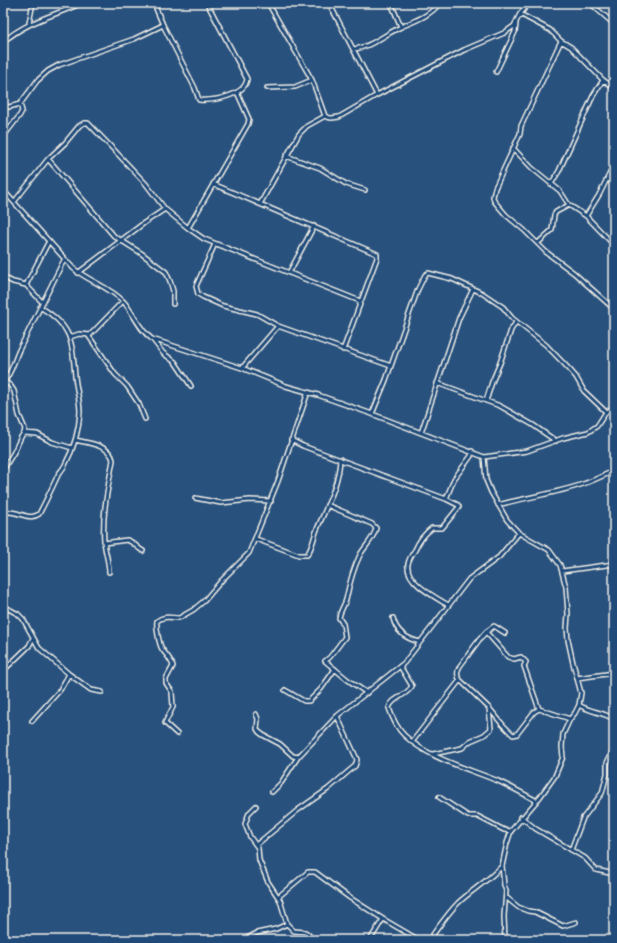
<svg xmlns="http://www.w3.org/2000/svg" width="617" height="943" font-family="Sriracha,sans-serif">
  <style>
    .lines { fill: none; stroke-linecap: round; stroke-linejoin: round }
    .street-casing { stroke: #f4f1e8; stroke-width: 6 }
    .street { stroke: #1f4a7a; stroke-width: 3 }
  </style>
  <rect width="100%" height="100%" fill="#28517e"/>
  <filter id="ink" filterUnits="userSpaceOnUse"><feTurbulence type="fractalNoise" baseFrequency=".025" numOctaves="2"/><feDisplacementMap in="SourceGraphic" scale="8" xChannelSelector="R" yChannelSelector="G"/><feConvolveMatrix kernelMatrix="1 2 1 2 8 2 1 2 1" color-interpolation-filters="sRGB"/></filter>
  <g filter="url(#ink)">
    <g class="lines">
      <g class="street-casing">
        <path id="street" d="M161,3L155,6L163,25
          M268,3L312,80L325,116C330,119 333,118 339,117L377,95L464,50L504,33L514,26L520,14L529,3
          M329,3L377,95
          M391,3L401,27
          M590,3L614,24
          M520,14L550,30L561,41L571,47L603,80L614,88
          M29,23L33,3
          M561,41L521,126L520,134L495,188L493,197L494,201L506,215L524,230L546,252L574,273L614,309
          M3,42C27,21 54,16 82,3
          M353,49C370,48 385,34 401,27C414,21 430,16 440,3
          M496,72L515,32L516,23
          M267,88L295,87L312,80
          M3,106L9,107L20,104L37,81L48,71L59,65L134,39L163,25L195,88L199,100C213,101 245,96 247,79L207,3
          M3,137L20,115L22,111L20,104
          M513,148L532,168L560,191L569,205L586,216L614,245
          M286,156L320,168L346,184L365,190
          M48,159L114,236L141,253L166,272L170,281L173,291V304
          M607,179L614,183
          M213,184L377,254V258L343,350
          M551,184L559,171L593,96L603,80
          M3,190L73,268C88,281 110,287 124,302C134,314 140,331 152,339L242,368L286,386L318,395L372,414L484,457L527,451L563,438L588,432L597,426L606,412L614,407
          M14,202L48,159L65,143L79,126L84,123H88L115,151L146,184L165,209L188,228L204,239L360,301
          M260,204L299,134L307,126L325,116
          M586,216L599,195L614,165
          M188,228L248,124L249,119L237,92
          M538,243L552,230L554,215L556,212L569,205
          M215,244L196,286L198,294L203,297L223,306L257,314L278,326L391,366
          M78,273L144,223L165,209
          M289,273L314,226
          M3,277L13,282L26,285L49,241
          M26,285L42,302
          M88,335L115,374L127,386L139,404L145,419
          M70,337L79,334L90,335L123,301
          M153,340L163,353L175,362L191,386
          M242,368L278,326
          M3,383C11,375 14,361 19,350C34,320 49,290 64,260
          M437,383L500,406L533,425L556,441
          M486,401L492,382L500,363L511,330L516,322
          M372,414L386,380L418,289L425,275L428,273L452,279L482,293L503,307L512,318L546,345L570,370L576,377L584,391L606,412
          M24,433L37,434L52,442L72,448
          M421,433L459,318L473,289
          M75,440C88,443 110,445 113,460C108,488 102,513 104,541C105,552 109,562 109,572
          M291,440L303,446L446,499L458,505L459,507L442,528H432C424,534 419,541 415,550C412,554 409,559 408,564C405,582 435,597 448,605
          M484,457L486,480L491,492L507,520L519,533L549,550L560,565L566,587L568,614L567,628L568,640L573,663L581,693L579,705L575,713L570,719L563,734L562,747L563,757L555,776L540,797L511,831L507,843L502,866L504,885L506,891L504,916L505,940
          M3,470L14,452L21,437L24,433L25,429L19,415L14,391L10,385L5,382
          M195,498L221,503L250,500L271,501
          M446,499L454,479L471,456L472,451
          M327,505L372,524L376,528C374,539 365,546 360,555C353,569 349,585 346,600C344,606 340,611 339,618L343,624L345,637L330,657L325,661L348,680L367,693
          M498,505C526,497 555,494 583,484C593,481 604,475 614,471
          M3,512C18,509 28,522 39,514C46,501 52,488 58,475C60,472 63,469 65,465C73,450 79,430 80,412C80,400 76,388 75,376C72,340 72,326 40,307
          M256,539L299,555H307C312,548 313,541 316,532C325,509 339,485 340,459
          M104,543L127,540C134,542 137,548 143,551
          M562,571L614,564
          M3,606L18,614L23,619L39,648L69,674L60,690L32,721
          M393,618C396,632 407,639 420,642
          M486,632L508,657L514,659L521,657L526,662L524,666L539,709
          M505,633L494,626L486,632L479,640L460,666C457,671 456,675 460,680L489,708L503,725L513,735L517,734L534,712L539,709
          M400,666L412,686C407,696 391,698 389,708C392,717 397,728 404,735C429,759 467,768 498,781C511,787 524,794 537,801
          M3,671L29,646L33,638
          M69,674L91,690L102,692
          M577,678L614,673
          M285,690L304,701H309L321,689L335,669
          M579,705C590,712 603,712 614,719
          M539,709L570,719
          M256,714L258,719L257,729L259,732L263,735L280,744L293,756L298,757
          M177,734L165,723L173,707L172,692L166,683V679L173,666C171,659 166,655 162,649C159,644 156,627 157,621C164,615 171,618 179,618L193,610L204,601L222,580L249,553L278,481L308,392
          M412,742L460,680
          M433,754L462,748L470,741L484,735L491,729L489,708
          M272,792L281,783L298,757L337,716L404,663L469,579L499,557L519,533
          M439,797L468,816H477L504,830L511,831
          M256,806L249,813L245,824L250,837L258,848L259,860L268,882L280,900L287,924L294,931L305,932L309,935L313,940
          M521,817L536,829L585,858L596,870L614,874
          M256,845L298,810L328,789L349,771L355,766L357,760L356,757L337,716
          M571,850L583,818L602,793L607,774V763L614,748
          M278,897L308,872H315L350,898L383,919L419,940
          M507,898L518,907L528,911L535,912L563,926L576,922
          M244,940L257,933L276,929L287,924
          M370,940L383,919
          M429,940C438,928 447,914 458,903C472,890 489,880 502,866"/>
      </g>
      <use href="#street" class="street"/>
    </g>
  </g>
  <rect width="617" height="943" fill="none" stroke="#1f4a7a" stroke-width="16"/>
  <rect x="8" y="8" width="601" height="927" fill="none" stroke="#f4f1e8" stroke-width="1.5" filter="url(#ink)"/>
</svg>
